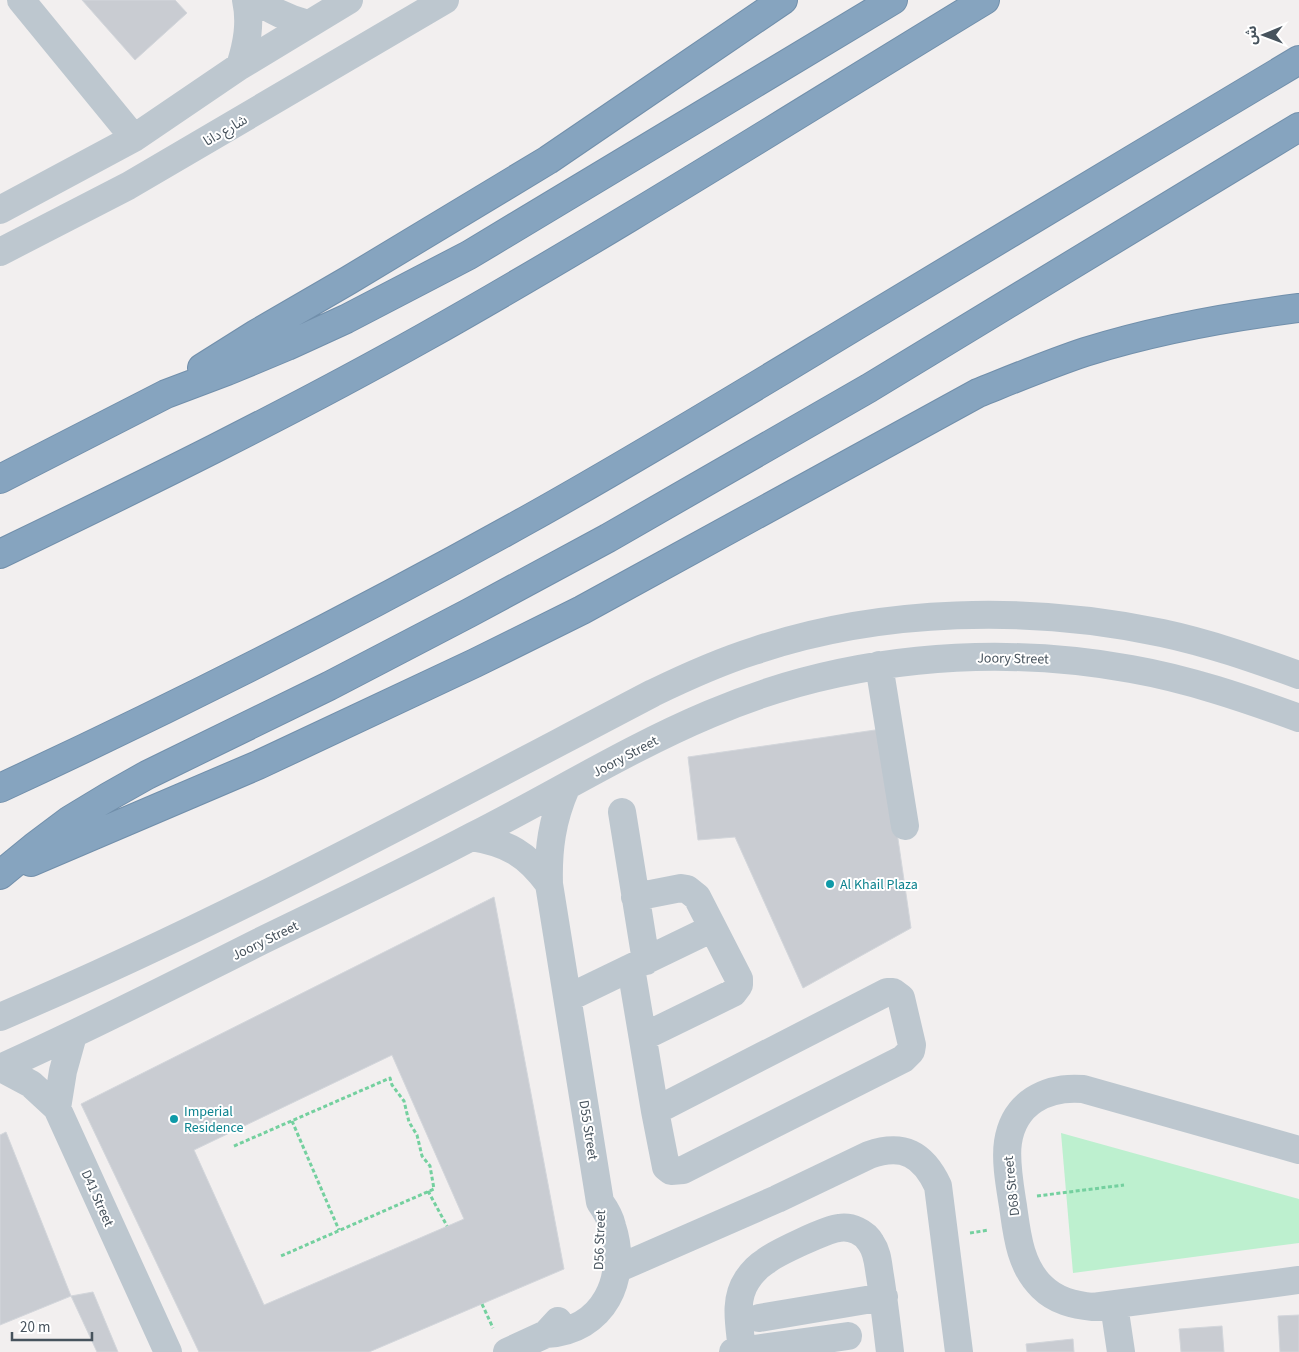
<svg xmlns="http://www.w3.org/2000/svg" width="1299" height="1352" font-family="'Source Sans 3','Noto Sans Arabic',sans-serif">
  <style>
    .green { fill: #bdf0cf }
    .building { fill: #c9ccd2; stroke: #d3d6db; fill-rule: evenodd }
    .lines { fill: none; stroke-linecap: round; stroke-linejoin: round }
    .highway-casing { stroke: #718fab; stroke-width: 30 }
    .path { stroke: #74d09f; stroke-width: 3; stroke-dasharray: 4 2.5; stroke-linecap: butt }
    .minor { stroke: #bdc7cf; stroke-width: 28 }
    .highway { stroke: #86a4bf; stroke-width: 28 }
    .culture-dot { fill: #0f9aa8; stroke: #fff; stroke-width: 2 }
    .labels { text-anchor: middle; stroke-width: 4; stroke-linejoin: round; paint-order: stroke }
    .street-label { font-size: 14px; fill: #47535d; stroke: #fff }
    .culture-label { font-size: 14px; fill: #0d838f; stroke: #fff; text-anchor: start }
  </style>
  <rect width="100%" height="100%" fill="#f2efef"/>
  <path class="green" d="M1061,1133L1299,1199V1243L1073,1273Z"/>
  <path class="building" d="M82,0H175L187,13L135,60Z
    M882,729L911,928L803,988L735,837L698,840L688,757Z
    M494,897L564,1269L369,1352H199L81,1104ZM392,1055L464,1219L264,1305L194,1150Z
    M6,1132L71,1296L0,1325V1135Z
    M93,1292L118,1352H97L71,1296Z
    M1299,1315V1352H1280L1278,1316Z
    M1222,1326L1224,1352H1181L1179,1329Z
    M1073,1339L1074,1352H1027L1026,1344Z"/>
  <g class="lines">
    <g class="highway-casing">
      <path id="highway" d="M202,368L256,334L349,280L548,160L783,0
        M0,479L166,394L227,371L287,346L346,319L469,255L893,0
        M0,554C143,485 286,415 425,337C615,230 799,113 985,0
        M0,788C179,705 355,616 527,520C640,457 751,389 862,322C1008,234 1153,147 1299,60
        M31,862L258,765L475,663L582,610L978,393C1013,379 1049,364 1085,352C1155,330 1227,317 1299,308
        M0,875L34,847L70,820L108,797L147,775L329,686L469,613L608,538L869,388L1299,127"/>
    </g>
    <path class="path" d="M292,1121L339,1230
      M234,1146L390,1078L392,1085L404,1101L409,1122L417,1135L422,1156L430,1166L434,1189L281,1256
      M428,1191L447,1226
      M1037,1196L1124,1185
      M970,1233L989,1230
      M482,1304L493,1328"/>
    <path class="minor" d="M21,0L134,138
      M257,0C273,12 289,19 308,24
      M240,66C247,44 251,23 246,0
      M0,210L134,138L240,66L349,0
      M0,252L128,186L445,0
      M879,665L905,826
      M622,812L646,961
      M471,837C508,843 527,854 549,884
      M635,897L681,888L687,889L697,897L739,979V985L733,993L643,1037
      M631,968L655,1111
      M887,992H893L901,998L912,1045L911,1051L903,1059L683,1170L671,1171L666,1167L655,1111Z
      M568,998L713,928
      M0,1017C224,922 437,806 653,693C686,677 719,662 754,651C881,608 1031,605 1162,633C1209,643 1254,659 1299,675
      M0,1068C88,1029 173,985 259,942C331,907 403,873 473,836C552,796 629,748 710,714C842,657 991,644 1131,669C1188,679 1244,698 1299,718
      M1,1068L31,1084L57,1108L168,1352
      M57,1108L63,1071L73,1035
      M1299,1150L1083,1089C1046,1086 1014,1103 1008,1142C1005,1161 1010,1187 1013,1206C1017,1235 1020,1266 1042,1287C1056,1301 1074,1305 1093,1307L1299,1280
      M617,1269L777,1199L869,1155C903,1143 923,1154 938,1186L959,1352
      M1114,1305L1121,1352
      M759,1318L884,1297
      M546,1334C604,1331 629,1278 612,1226C610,1217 605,1209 600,1202L549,884C548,849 552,820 566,788
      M742,1351C740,1327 733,1301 747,1280C752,1272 758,1266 766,1261C776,1253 827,1229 839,1228C851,1226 865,1232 871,1243C878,1253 878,1265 880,1276C884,1301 887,1327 890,1352
      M507,1352L546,1334L558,1321
      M733,1352L848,1336"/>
    <use href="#highway" class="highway"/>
  </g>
  <g class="culture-dot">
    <circle cx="830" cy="884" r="5"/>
    <circle cx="174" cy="1119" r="5"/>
  </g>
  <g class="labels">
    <g class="street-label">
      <text transform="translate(225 130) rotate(-30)" y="5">شارع دانا</text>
      <text transform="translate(1013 658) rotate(1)" y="5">Joory Street</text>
      <text transform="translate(625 756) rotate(-28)" y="5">Joory Street</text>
      <text transform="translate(265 940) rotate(-26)" y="5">Joory Street</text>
      <text transform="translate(589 1130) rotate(81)" y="5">D55 Street</text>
      <text transform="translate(1011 1186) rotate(-96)" y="5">D68 Street</text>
      <text transform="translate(98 1198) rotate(66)" y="5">D41 Street</text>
      <text transform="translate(599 1240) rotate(-88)" y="5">D56 Street</text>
    </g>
    <g class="culture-label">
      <text x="840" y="889">Al Khail Plaza</text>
      <text x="184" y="1116">Imperial<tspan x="184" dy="16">Residence</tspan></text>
    </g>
  </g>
  <g transform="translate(1264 35) rotate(269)" stroke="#ffffff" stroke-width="4" paint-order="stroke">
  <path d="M0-4L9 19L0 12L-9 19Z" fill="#47535d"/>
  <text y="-8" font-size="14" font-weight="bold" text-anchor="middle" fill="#47535d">ش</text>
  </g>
  <path d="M12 1332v8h80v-8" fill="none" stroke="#47535d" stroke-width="2.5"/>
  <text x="20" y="1332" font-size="15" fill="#47535d" stroke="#ffffff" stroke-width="4" paint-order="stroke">20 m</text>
</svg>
